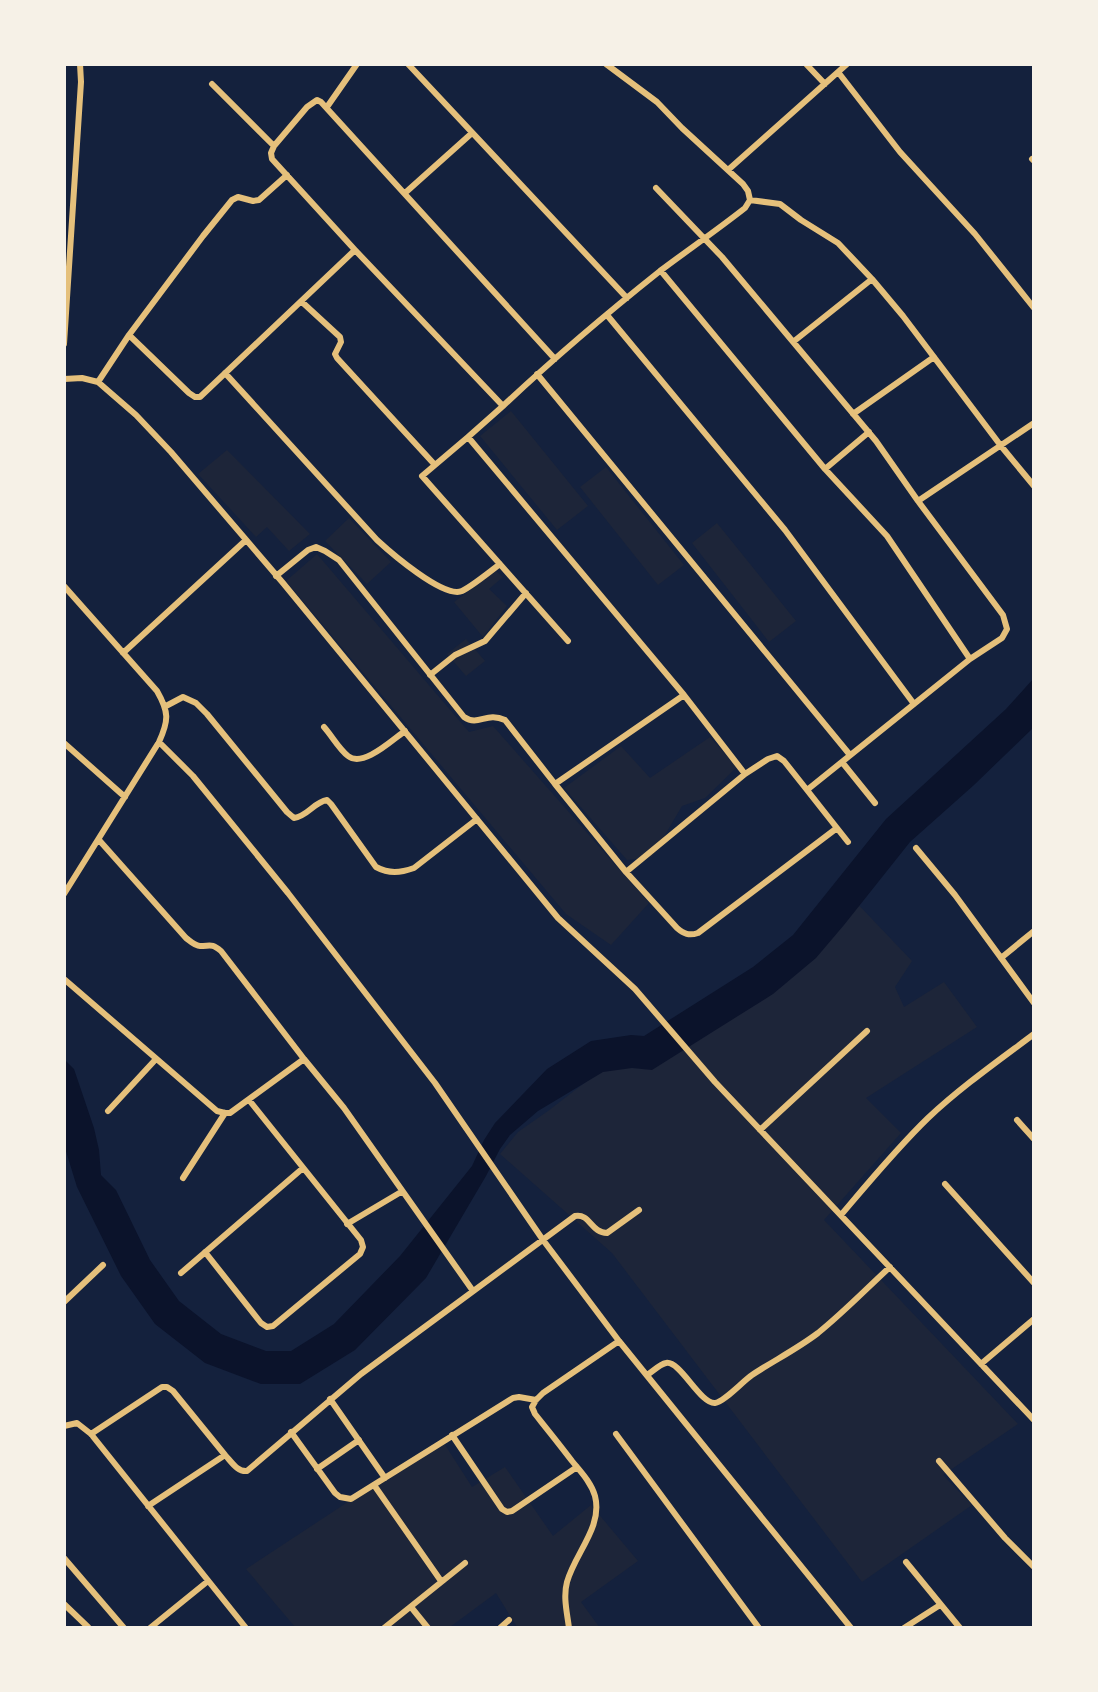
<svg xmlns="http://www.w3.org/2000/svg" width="1098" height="1692" font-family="Rubik,sans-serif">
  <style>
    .green { fill: #1d2539 }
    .water { fill: #0b132b }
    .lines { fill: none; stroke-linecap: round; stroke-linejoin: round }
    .minor { stroke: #e5c07b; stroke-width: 6 }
  </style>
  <rect width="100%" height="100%" fill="#14213d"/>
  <path class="green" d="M511,411L588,506L557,530L480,436Z
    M227,450L310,534L289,551L267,527L256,537L198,474Z
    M606,467L684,565L658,585L580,487Z
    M349,518L391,562L367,584L325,541Z
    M717,523L796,621L769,642L692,543Z
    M317,554L469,732L493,726L649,903L611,945L566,914L286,581Z
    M496,571L503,577L489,589L507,606L483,637L454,602Z
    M466,639L485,661L466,676L447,654Z
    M710,737L737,767L705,798L682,806L652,857L627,860L564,788L621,746L650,778Z
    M852,898L912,961L895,987L904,1007L944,982L977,1027L866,1098L901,1133L824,1220L1018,1424L943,1475L972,1505L862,1582L612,1253L500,1154L518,1132L548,1111L618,1057L657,1052Z
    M442,1440L472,1487L505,1467L553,1536L591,1505L638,1561L581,1602L600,1628L517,1627L496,1593L450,1627H295L246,1569Z"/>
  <path class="water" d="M1033,679V728L974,785L910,842L844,925L816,958L773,994L652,1070L632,1068L603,1072L538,1111L510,1135L500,1149L486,1176L426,1278L355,1350L300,1384H261L205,1363L155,1324L121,1276L77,1187L65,1148L64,1059L74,1069L94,1128L99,1150L101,1175L116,1190L150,1260L179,1301L221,1334L266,1351H291L334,1324L400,1256L472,1166L484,1140L495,1123L547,1069L591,1041L631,1035L644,1036L753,967L793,935L886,819L1006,709Z"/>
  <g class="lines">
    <path class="minor" d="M408,64L627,298
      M806,64L825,84
      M838,72L900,152L975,234L1034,308
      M212,84L274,146
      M327,107L357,64
      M1032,159L1034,161
      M728,170L847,64
      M405,193L472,133
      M750,200L780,204L801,220L838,243L872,279L903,316L1001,446L1034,486
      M661,271L825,469L869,432
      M302,302L340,337L341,342L335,354L337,358L435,465L468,437
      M607,315L785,530L914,704
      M129,335L203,236L232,200L238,197L253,201L259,200L287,175
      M793,342L872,279
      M64,344L81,82L80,64
      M555,359L321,102L317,100L307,107L274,146L271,153L272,159L355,250L503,406C553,359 606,314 660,271C688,250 717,230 745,208L750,200L748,191L743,184L682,128L657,102L606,64
      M225,373L377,540C390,552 444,599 462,591C471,587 491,571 500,564
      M537,374L850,755
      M64,379L82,378L98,382L136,415L171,452L283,583L558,918L635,989L715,1082L1034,1420
      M98,382L129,335L189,393L195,397H200L355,250
      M503,406L468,437L684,695L745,774L768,759L777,756L784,761L807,790L970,659L1002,638L1007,629L1003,615L918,501L876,441L722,257L656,188
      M853,414L934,357
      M435,465L422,476L568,641
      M825,469L887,536L970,659
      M918,501L1034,423
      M276,576L308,550L316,547L325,551L339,560L464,717C479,727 486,711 505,720L555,784L684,695
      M64,586L157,691C169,712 169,720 159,742L64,894
      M123,653L246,540
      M430,675L455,655L485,641L526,593
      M166,706L183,697L196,703L207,714L287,812L294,818C308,816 314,802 327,800L331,804L376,867C389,874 400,873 414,868L477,819
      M324,727C332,736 339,749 348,756C363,768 392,740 405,731
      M159,742L193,776L288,893L435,1083L543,1240L619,1341L851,1628
      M64,743L125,797
      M842,762L875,803
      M555,784L626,872L745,774
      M807,790L848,842
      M99,840L186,938C190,941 195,946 200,946C211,946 211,943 221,951L304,1059L344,1108L473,1291
      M916,848L955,895L1034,1003
      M626,872L677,928C684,934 689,936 698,933L837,828
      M1001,958L1034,931
      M64,979L217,1111L225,1113H230L304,1059
      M108,1111L156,1059
      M1017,1120L1034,1139
      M760,1130L867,1031
      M183,1178L225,1113
      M945,1184L1034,1283
      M841,1215C869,1182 897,1148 928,1118C961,1087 998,1061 1034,1034
      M347,1224L401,1192
      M205,1252L261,1323L267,1327L273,1326L360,1254L363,1247L361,1240L249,1100
      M181,1273L303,1168
      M64,1302L103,1265
      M981,1364L1034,1319
      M647,1375C652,1372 660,1364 666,1363C680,1360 700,1404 715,1403C724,1402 743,1381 752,1375C773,1361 797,1349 818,1333C843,1313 866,1289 890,1267
      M330,1399L385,1478
      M64,1426L77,1423L91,1434L246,1628
      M291,1432L335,1493L340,1497L351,1499L513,1398L519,1397L536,1400
      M91,1434L162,1387H167L173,1391L225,1455
      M616,1434L759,1628
      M452,1435L502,1509L507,1512L512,1511L577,1467
      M939,1461L1005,1538L1034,1567
      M317,1469L359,1440
      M374,1485L441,1581
      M148,1506L225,1455C231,1461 237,1472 247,1471L361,1374L575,1216C590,1213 591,1233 607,1233L639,1210
      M64,1558L124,1628
      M906,1562L960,1628
      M64,1604L88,1627
      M411,1607L428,1628
      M150,1628L208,1581
      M384,1628L465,1563
      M500,1628L509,1620
      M569,1628C567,1612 563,1597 567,1582C575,1553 603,1527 595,1496C591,1482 580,1471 572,1461C560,1445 547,1429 535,1414L532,1407L536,1400L543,1393L619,1341
      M904,1628L940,1605"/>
  </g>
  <rect width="1098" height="1692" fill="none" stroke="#f6f1e7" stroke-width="132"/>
</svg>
